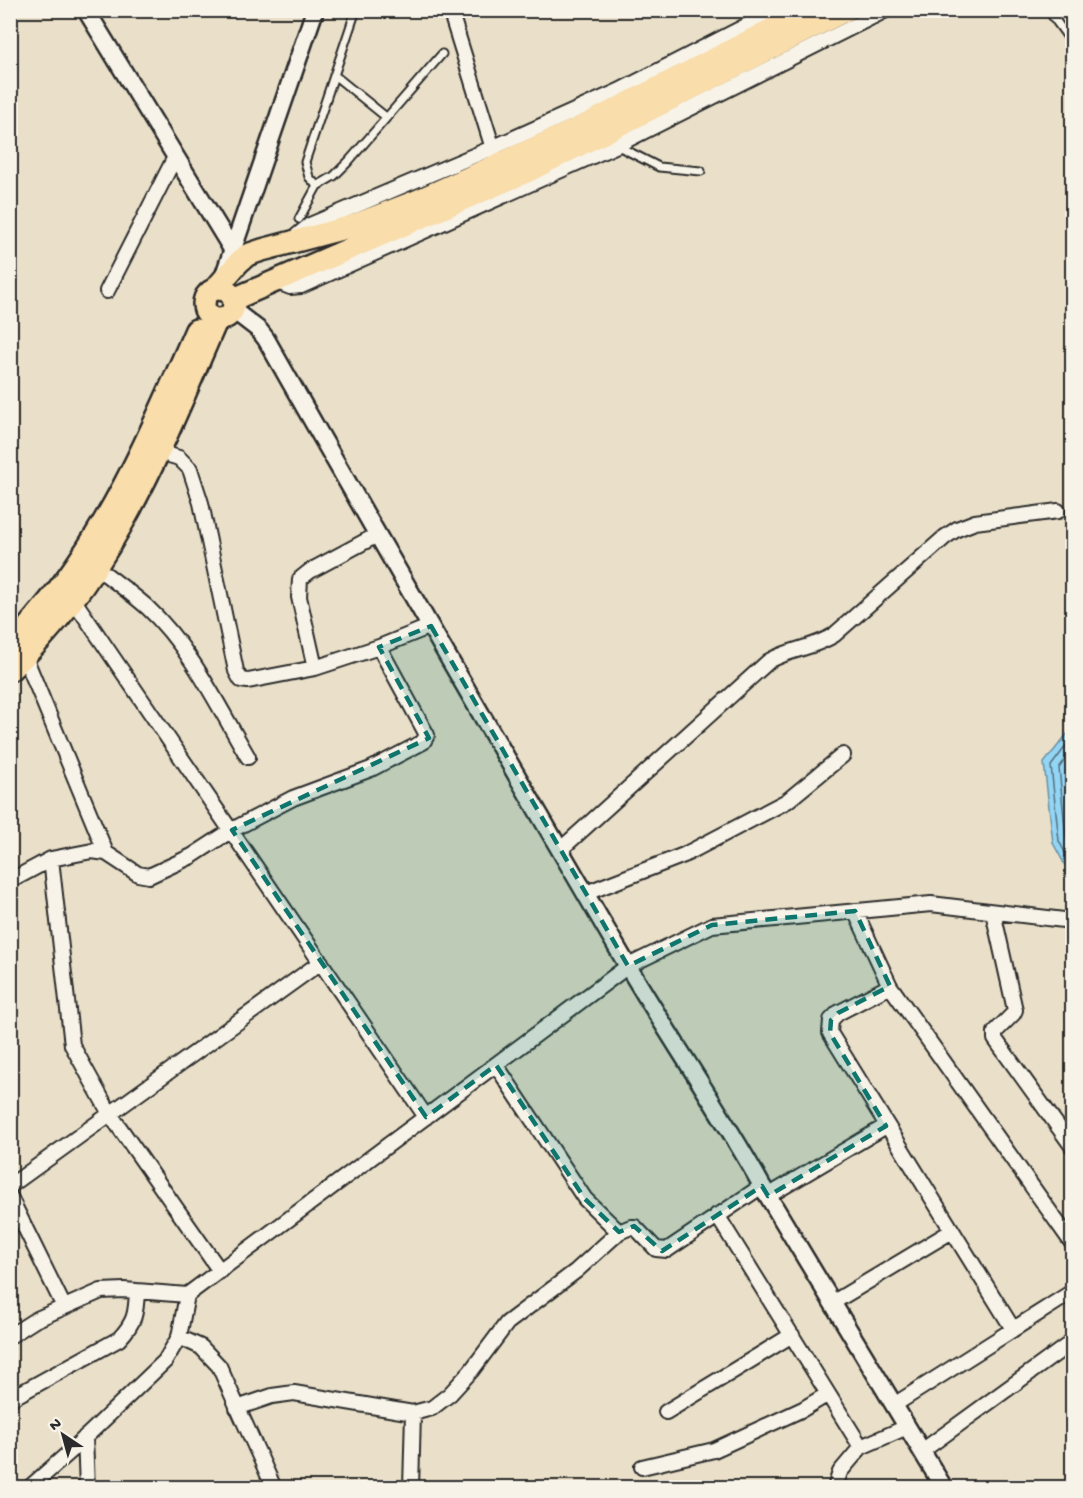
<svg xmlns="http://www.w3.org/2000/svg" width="1083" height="1498" font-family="'Gochi Hand',sans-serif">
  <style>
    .water { fill: #93d5f5; stroke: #6991a4; stroke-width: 1.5 }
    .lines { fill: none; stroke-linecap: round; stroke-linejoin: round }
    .shore { stroke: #556f7c; stroke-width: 1.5 }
    .service-casing { stroke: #2b2b2b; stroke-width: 11 }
    .minor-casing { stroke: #2b2b2b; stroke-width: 18 }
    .tertiary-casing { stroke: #2b2b2b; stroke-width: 21 }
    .primary-casing { stroke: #2b2b2b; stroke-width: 26 }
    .service { stroke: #f7f3e8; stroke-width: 7 }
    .minor { stroke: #f7f3e8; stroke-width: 14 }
    .tertiary { stroke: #f7f3e8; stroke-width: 16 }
    .primary { stroke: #f9ddab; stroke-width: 21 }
    .marked { fill: #0f766e; fill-opacity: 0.2; stroke: #0f766e; stroke-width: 4.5; stroke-dasharray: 12 8; stroke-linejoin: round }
  </style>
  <rect width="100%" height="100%" fill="#eae0c9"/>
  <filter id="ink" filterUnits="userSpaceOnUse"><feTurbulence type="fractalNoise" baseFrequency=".0167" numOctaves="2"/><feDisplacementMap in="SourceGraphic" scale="12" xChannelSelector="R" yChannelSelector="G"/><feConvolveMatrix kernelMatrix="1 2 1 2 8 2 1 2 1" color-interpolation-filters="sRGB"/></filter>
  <g filter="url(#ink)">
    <path class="water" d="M1072,728V878L1053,843L1044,763Z"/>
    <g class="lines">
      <path class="shore" d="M1072,738L1051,766L1059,841L1072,866
        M1072,750L1059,768L1066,838L1072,850"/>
      <g class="service-casing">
        <path id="service" d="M356,10L305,162L309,177L317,186L334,176L348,162L442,54
          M1048,10L1072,43
          M334,75L386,117
          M616,145L659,167L701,171
          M299,219L317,186"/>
      </g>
      <g class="minor-casing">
        <path id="minor" d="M450,10L495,155
          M293,239L310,225L492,148L619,91L777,10
          M275,281L290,287L301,286L617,145L886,10
          M107,291L175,157
          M159,452L179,458L190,469L201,503L236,671L241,680L248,681L315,668L379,647L431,626
          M96,567C113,580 131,593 147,607C191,648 218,706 248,757
          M73,599L426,1117
          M25,657L106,853
          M315,668L299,597L300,579L310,571L377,535
          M560,850L769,661C790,649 814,648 834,635L945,537L957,529L975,522L1058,511
          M51,859L72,1045L110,1114L220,1271
          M10,881L51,859L92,851L106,853L138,874L149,876L192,856L232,830L293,798L371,769L423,742L427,735L379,647
          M586,893L684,855L787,801L843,755
          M855,911L890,986L1072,1243
          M993,912L1015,1010L1013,1014L995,1032V1039L1072,1146
          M890,986L838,1013L831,1020L830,1033L1013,1329
          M496,1065L585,1199L619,1232
          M10,1186L321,962
          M768,1196L886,1126
          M10,1197L64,1307
          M717,1215L861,1447L907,1427
          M832,1303L952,1231
          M10,1336L35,1320L101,1291L124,1290L187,1295
          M179,1337L201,1347L219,1366L274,1488
          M10,1399L119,1339C135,1322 136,1314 137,1291
          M894,1405L1072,1292
          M237,1408L272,1396L294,1393L413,1413L432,1408L450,1394L471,1371L507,1323L576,1271L619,1232L631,1227H635L656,1249L667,1250L762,1186
          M666,1412L792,1335
          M85,1437L87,1488
          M922,1451L1072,1342
          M642,1467L714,1450L803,1409L828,1394
          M29,1488L72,1450L165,1361L179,1337L187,1295L628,966L712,925L931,904L1072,921
          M411,1488L413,1413
          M835,1488L840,1472L861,1447
          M1070,1488L1072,1486"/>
      </g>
      <g class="tertiary-casing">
        <path id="tertiary" d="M86,10L232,249
          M224,275L315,10
          M233,310L259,330L266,339C384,548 505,756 626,963C670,1038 720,1110 762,1186L944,1488"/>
      </g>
      <g class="primary-casing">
        <path id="primary" d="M216,288L239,262L247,255L262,250L349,227L416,201L583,126L809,10
          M204 304a15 15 0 1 1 30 0a15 15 0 1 1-30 0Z
          M234,299L531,170L847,10
          M10,646C22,635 31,623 41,611C111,529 153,428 196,330
          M10,670C113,576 163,443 217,319"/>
      </g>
      <use href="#service" class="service"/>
      <use href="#minor" class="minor"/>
      <use href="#tertiary" class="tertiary"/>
      <use href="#primary" class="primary"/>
    </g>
  </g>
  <path class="marked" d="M431,626L628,966L712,925L855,911L890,986L838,1013L831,1020L830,1033L886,1126L768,1196L762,1186L662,1251L634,1226L619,1232L585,1199L496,1065L426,1117L232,830L429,738L379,647Z"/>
  <rect width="1083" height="1498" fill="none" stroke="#f7f3e8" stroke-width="36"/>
  <rect x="18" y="18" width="1047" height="1462" fill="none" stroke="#2b2b2b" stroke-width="2" filter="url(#ink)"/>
  <g transform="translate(63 1435) rotate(324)" stroke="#f7f3e8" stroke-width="4.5" paint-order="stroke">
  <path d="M0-4.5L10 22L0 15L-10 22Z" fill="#2b2b2b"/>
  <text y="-9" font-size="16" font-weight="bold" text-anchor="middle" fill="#2b2b2b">N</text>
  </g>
</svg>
